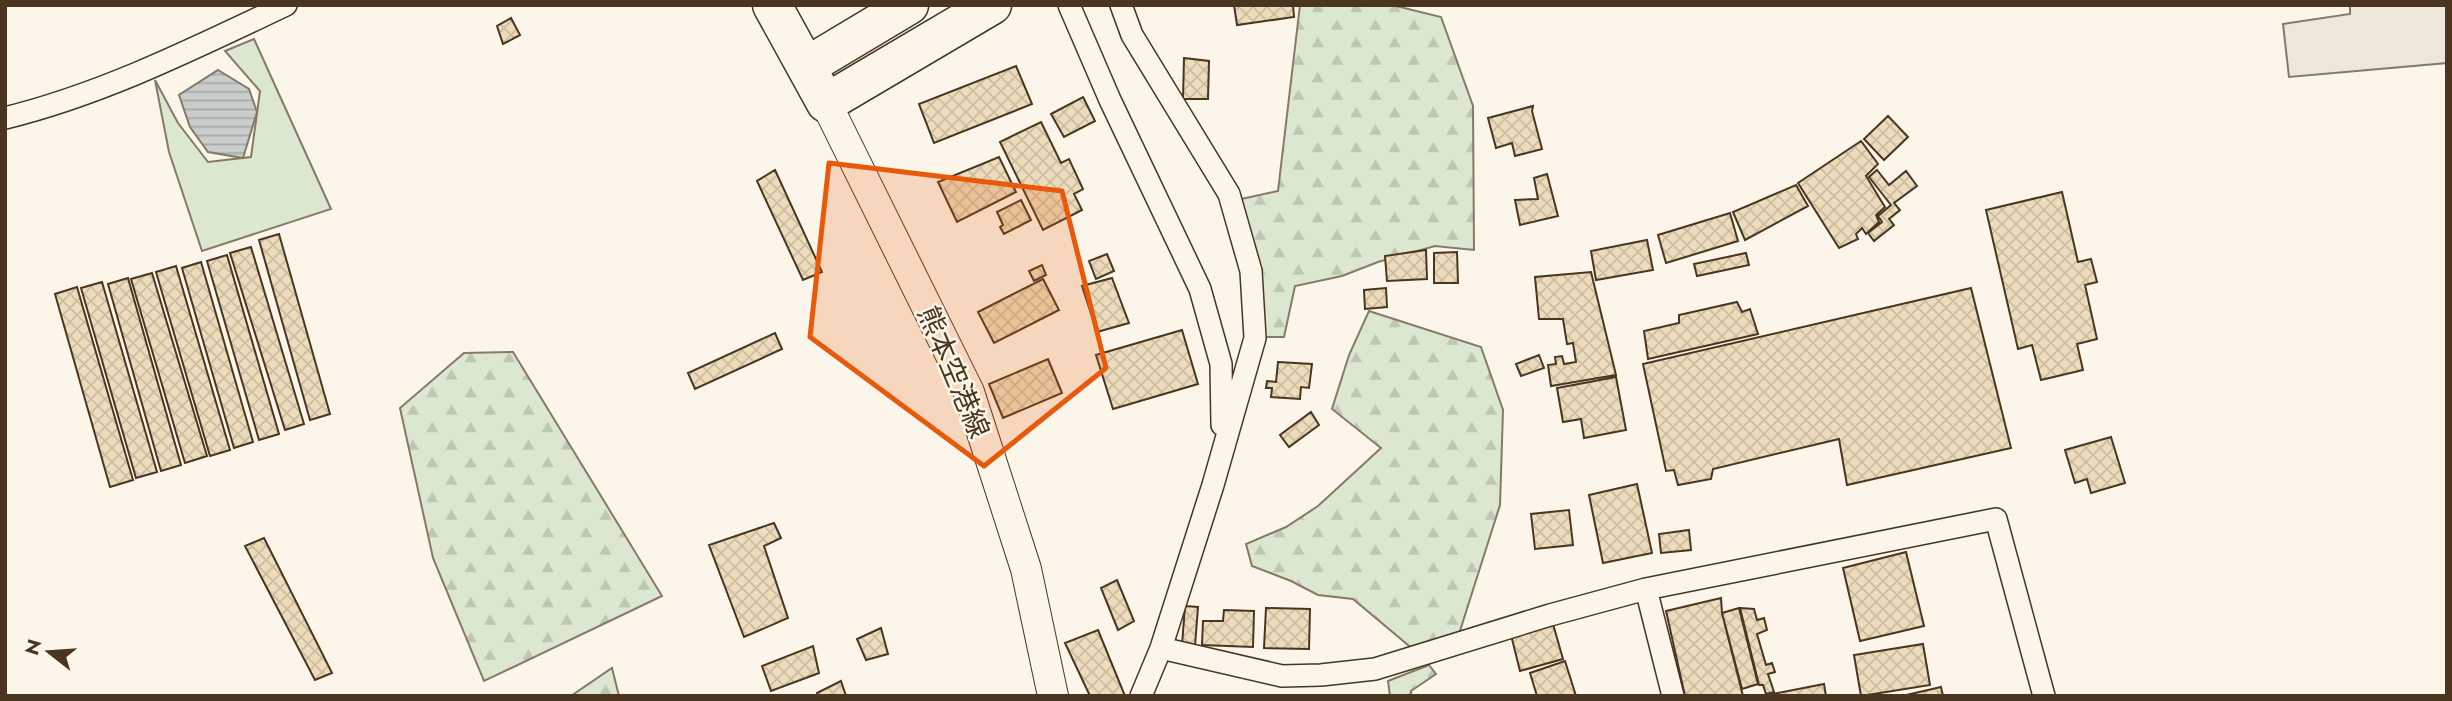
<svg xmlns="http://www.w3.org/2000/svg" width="2452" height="701" font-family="Jost,'Noto Sans JP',sans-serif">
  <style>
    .grass { fill: #dce7d0; stroke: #887966; stroke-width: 2 }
    .forest { fill: url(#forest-firs); stroke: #887966; stroke-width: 2 }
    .parking { fill: #ede7d9; stroke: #887966; stroke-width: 2 }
    .water { fill: url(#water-rules); stroke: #887966; stroke-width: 2 }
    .building { fill: url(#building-cross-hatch); stroke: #4a3520; stroke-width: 2 }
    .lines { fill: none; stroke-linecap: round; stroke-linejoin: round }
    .street-casing { stroke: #4a3520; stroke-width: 24 }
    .secondary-casing { stroke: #4a3520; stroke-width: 32 }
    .highway-casing { stroke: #4a3520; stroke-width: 41 }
    .street { stroke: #fbf6e9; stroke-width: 21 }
    .secondary { stroke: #fbf6e9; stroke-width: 30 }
    .highway { stroke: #fbf6e9; stroke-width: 38 }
    .marked { fill: #e8590c; fill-opacity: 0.2; stroke: #e8590c; stroke-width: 5; stroke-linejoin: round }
    .labels { text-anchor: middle; stroke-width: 5; stroke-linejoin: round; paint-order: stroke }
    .street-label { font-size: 28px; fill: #4a3520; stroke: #fbf6e9 }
  </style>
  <defs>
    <pattern id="forest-firs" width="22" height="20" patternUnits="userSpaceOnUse" patternTransform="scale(1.75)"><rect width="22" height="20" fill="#dce7d0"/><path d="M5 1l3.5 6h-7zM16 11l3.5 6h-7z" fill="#bec7b2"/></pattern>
    <pattern id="water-rules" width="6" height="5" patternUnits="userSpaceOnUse" patternTransform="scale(1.75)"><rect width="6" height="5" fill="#c9cecd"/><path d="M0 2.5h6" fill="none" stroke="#a5a8a6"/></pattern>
    <pattern id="building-cross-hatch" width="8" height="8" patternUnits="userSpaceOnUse" patternTransform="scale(1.75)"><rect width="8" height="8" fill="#ecdcbc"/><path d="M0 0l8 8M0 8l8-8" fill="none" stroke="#ccbda1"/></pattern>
  </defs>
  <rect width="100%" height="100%" fill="#fbf6e9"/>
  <path class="grass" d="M254,39L331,209L202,251L169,152L155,80L178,123L208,162L251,157L260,91L225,51Z"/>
  <path class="forest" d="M1300,5H1392L1441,17L1473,106L1474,250L1435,246L1378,262L1342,276L1295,286L1284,337H1262L1232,201L1278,191Z
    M1369,311L1481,347L1503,410L1500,505L1458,637L1420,655L1353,599L1318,595L1291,581L1252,566L1246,544L1286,527L1318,506L1381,448L1332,409L1349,355Z
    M513,352L662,596L484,681L433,558L400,408L464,353Z
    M1429,665L1436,674L1411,691V696H1390L1388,681Z
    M612,668L619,696H571Z"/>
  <path class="parking" d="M2350,5H2447V63L2289,77L2283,24L2350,14Z"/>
  <path class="water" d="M218,70L249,89L257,112L243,158L208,152L190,127L179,95Z"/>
  <path class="building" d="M1234,5H1293L1294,17L1237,25Z
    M511,18L520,35L503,44L497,26Z
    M1184,58L1209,61L1208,99H1183Z
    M1016,66L1032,104L934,143L919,104Z
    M1083,97L1095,121L1064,137L1051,114Z
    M1533,106L1532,111L1542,149L1515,156L1512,143L1496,148L1488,118Z
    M1888,116L1908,137L1884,160L1864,139Z
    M1041,122L1061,163L1069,159L1083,189L1074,194L1082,210L1043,230L1000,142Z
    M1861,141L1878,164L1866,176L1885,207L1876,215L1879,222L1866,234L1862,228L1856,234L1858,239L1839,248L1798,183Z
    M999,157L1016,192L957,222L938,182Z
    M775,170L822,272L803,280L757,181Z
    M1877,170L1889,185L1906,171L1917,186L1894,203L1900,210L1889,219L1894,225L1874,241L1868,233L1882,222L1878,216L1891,205L1869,177Z
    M1547,174L1558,216L1520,225L1515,200L1538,199L1534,178Z
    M1796,185L1808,206L1745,240L1733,212Z
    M2062,192L2078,262L2091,259L2097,282L2085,285L2097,339L2077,344L2083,370L2041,380L2032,345L2018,349L1986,210Z
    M1021,200L1031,220L1004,234L1000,227L1003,225L997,212Z
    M1730,213L1738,241L1666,263L1658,235Z
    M279,234L330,414L310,420L259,240Z
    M1647,240L1653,270L1596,280L1591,251Z
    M251,247L304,424L285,430L230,253Z
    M1426,250L1427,279L1387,281L1385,256Z
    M1457,252L1458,283H1434V253Z
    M1746,253L1749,265L1697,276L1694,264Z
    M1107,254L1114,271L1096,279L1089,261Z
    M227,255L279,434L259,440L207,261Z
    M201,262L253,442L234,448L182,268Z
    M1042,265L1046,275L1034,281L1029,271Z
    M176,266L230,450L210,456L156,272Z
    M1591,272L1616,375L1551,386L1548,365L1556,364L1555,357L1562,356L1564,364L1576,362L1573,343L1567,344L1563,319H1539L1535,277Z
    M152,273L207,456L185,463L131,279Z
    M128,278L181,465L161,471L108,284Z
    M1112,278L1129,323L1097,332L1082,286Z
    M1043,279L1059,310L994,343L978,312Z
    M102,282L157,472L136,478L81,288Z
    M77,287L133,480L110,487L55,294Z
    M1386,288L1387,307L1365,309L1364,290Z
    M1971,288L2011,448L1847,485L1839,439L1713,469L1711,479L1678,485L1674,470L1666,471L1643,364Z
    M1737,302L1742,312L1750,309L1758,334L1648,359L1644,331L1679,323V315Z
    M1182,330L1198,384L1113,409L1096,355Z
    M775,333L782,349L695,389L688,373Z
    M1539,355L1544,368L1521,376L1516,364Z
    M1048,359L1062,393L1003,418L989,384Z
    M1278,362L1312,364L1309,388L1301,387L1300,399L1271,397L1272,388H1266L1267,381L1276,382Z
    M1616,377L1626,430L1584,438L1581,419L1563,422L1557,388Z
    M1311,412L1319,425L1289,447L1280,435Z
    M2111,437L2125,483L2091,493L2087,479L2075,483L2065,450Z
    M1637,484L1652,553L1603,563L1589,495Z
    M1569,510L1573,545L1535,549L1531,514Z
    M774,523L781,538L764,546L788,618L744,637L709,545Z
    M1689,530L1691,550L1661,553L1659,534Z
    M264,538L332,673L315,680L245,546Z
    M1906,552L1924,626L1860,641L1843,568Z
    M1117,580L1134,621L1118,630L1101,588Z
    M1721,598L1722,613L1743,696H1685L1666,611Z
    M1185,606L1198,607L1195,646L1182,645Z
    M1266,608L1310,609L1309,649L1264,648Z
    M1739,608L1758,684L1742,689L1722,613Z
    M1740,608L1754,609L1757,620L1764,618L1767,630L1757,634L1766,665L1772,663L1775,672L1768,674L1774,692L1766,694L1763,685H1759Z
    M1224,610L1254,611L1253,647L1202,645L1203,621H1223Z
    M1553,624L1563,659L1520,671L1511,635Z
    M881,628L888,654L866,660L857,639Z
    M1098,630L1125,696H1090L1065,643Z
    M1923,644L1930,685L1861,696L1854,655Z
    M813,646L819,673L771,691L762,666Z
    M1565,661L1576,696H1537L1530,673Z
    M841,681L846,696H818L817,693Z
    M1824,684L1826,696H1774L1773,694Z
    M1941,687L1943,696H1902Z"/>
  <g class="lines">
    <g class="street-casing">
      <path id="street" d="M1069,5L1110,100L1200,289L1221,364L1222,425
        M1121,5L1132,35L1229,194L1251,271L1255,338L1213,485L1161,648L1141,696
        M5,118C103,94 195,48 286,5
        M1646,589L1673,696
        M1161,648L1282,676L1321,675L1375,669L1550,615L1646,589L1996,519L2044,696"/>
    </g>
    <g class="secondary-casing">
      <path id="secondary" d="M826,103L969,392L1026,569L1053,696"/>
    </g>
    <g class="highway-casing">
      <path id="highway" d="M772,5L826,103L992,5
        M807,66L909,5"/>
    </g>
    <use href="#street" class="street"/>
    <use href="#secondary" class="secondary"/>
    <use href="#highway" class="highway"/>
  </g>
  <path class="marked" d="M829,163L1062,191L1106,368L984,466L810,337Z"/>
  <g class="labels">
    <g class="street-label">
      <text transform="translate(954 372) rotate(67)" y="10">熊本空港線</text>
    </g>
  </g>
  <rect width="2452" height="701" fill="none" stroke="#4a3520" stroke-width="14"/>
  <g transform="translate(49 652) rotate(287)" stroke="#fbf6e9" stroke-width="5" paint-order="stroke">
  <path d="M0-5L12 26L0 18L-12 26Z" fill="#4a3520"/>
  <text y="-10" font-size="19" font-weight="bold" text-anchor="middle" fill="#4a3520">N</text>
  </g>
</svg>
